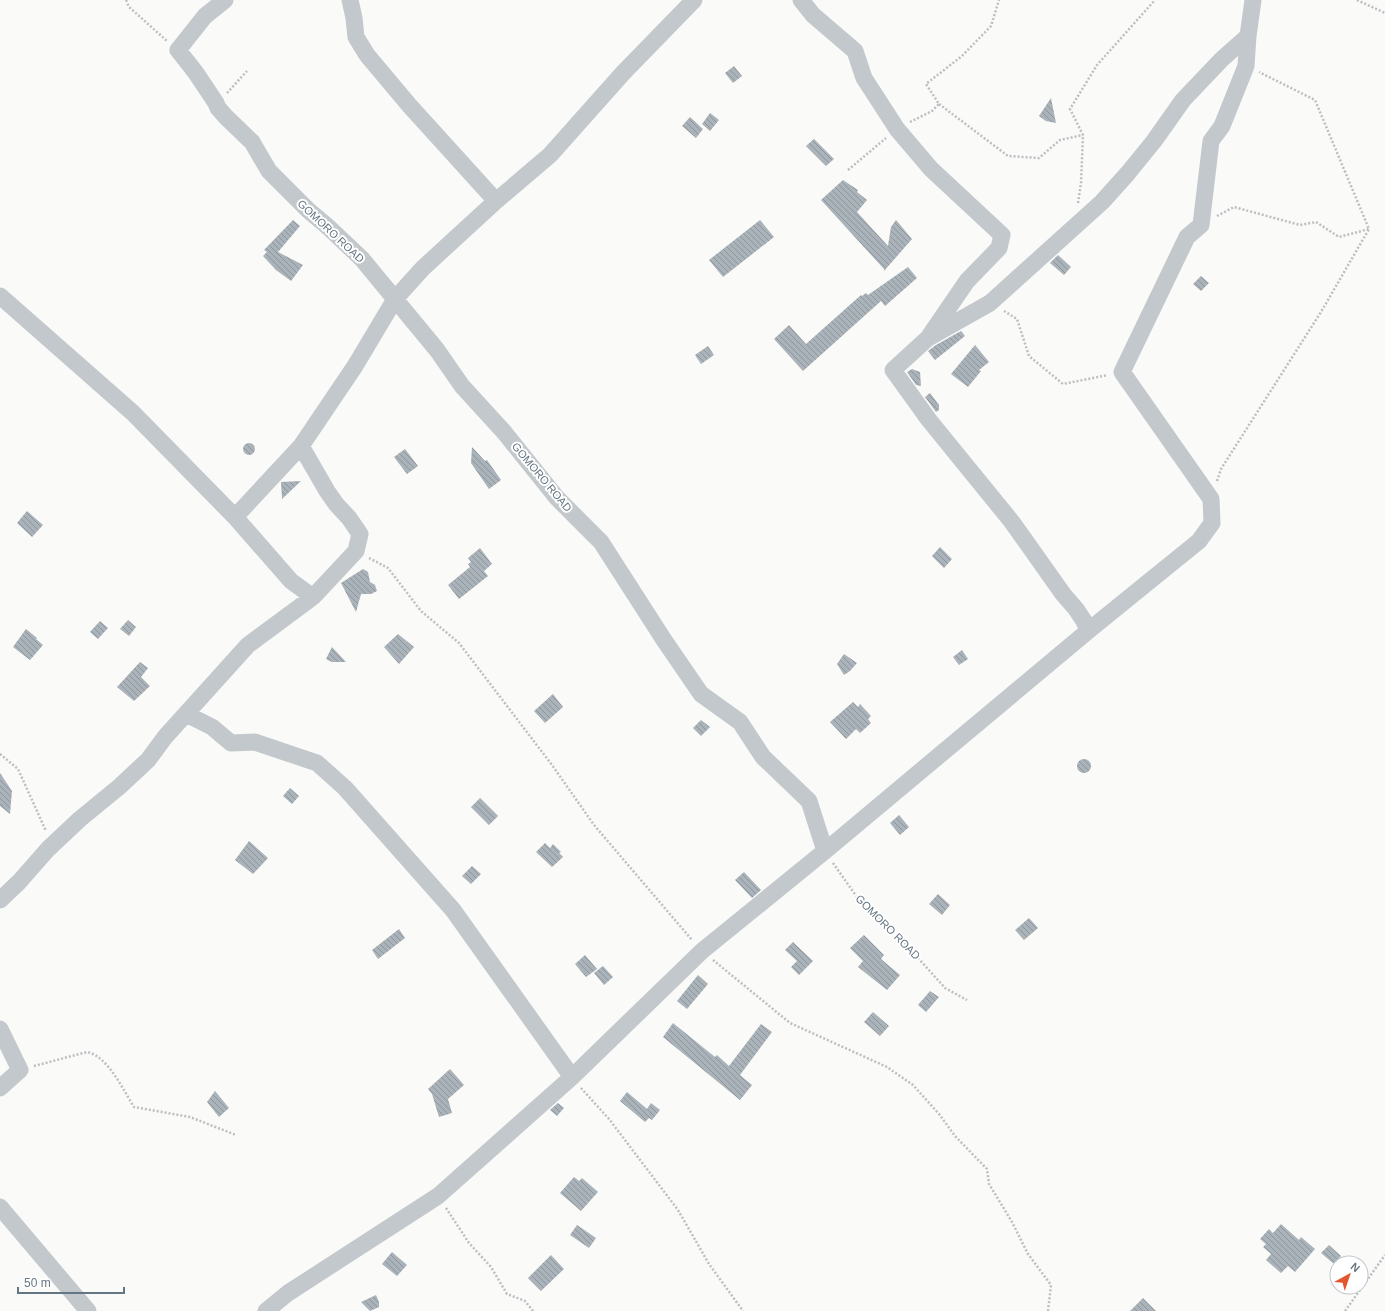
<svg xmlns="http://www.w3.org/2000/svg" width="1385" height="1311" font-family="Helvetica,sans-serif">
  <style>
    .building { fill: url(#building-back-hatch) }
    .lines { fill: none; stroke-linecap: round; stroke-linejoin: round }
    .path { stroke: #bbbfc2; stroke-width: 2.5; stroke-dasharray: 2 2; stroke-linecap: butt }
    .minor { stroke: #c3c8cc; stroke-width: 17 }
    .labels { text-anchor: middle; stroke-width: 4; stroke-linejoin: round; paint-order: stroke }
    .street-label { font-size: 11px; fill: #657683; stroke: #fff }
  </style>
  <defs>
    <pattern id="building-back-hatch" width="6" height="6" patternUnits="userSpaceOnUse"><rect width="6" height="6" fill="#aab3b9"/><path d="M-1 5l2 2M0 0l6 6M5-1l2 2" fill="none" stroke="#8e969c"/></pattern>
  </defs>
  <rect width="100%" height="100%" fill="#fafaf8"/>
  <path class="building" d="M734,66L742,76L733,83L725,73Z
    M1051,98L1056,123L1046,121L1039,116Z
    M710,113L719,120L710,131L702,124Z
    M690,117L703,129L696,138L682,126Z
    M814,139L834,159L826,166L806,146Z
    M843,180L858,190L857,192L867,200L857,212L888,246L891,227L896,220L912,239L884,271V269L821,200Z
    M293,220L300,226L278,252L303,265L291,281L276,270L263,256L267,252L264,250Z
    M760,220L774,237L723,277L709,260Z
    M1058,255L1071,267L1064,275L1050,263Z
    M908,267L917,278L885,306L881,301L803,371L774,339L789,325L806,344L861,295L862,296L866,293L868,295Z
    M1201,276L1209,283L1201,291L1193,284Z
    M961,331L965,336L935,360L928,351L936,345Z
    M975,345L989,362L979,370L981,371L968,387L951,374Z
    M708,346L714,355L701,364L695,355Z
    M912,369L920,372L921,386L916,385L907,372Z
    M930,393L939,405V410L936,412L925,397Z
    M243 449a6 6 0 1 1 12 0a6 6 0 1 1-12 0Z
    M472,447L485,461L487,460L501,480L489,489L471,463Z
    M405,449L418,466L407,474L394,457Z
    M301,481L282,499L281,482Z
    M27,511L43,525L32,537L17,523Z
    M940,547L952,559L944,568L932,556Z
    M480,548L492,564L484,571L488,576L459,599L448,585L470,567L468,564L471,562L468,558Z
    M363,569L368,572L370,582L375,585L377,591L371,594H361L356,612L341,583Z
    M128,620L136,627L129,636L120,629Z
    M100,621L108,628L98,639L90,632Z
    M26,629L37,638L36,639L43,645L30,660L13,647Z
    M398,634L414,647L399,664L384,647Z
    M332,647L346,662H332L326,659Z
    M962,650L968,659L959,665L953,657Z
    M844,654L857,663L850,671L844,675L837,664Z
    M140,662L148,668L141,677L150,686L134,701L117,687Z
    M553,694L563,707L545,723L534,711Z
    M853,702L858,707L860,704L871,716L868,719L871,723L860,733L856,729L846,739L830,722Z
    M701,720L710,727L701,736L693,728Z
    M1077 766a7 7 0 1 1 14 0a7 7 0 1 1-14 0Z
    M0,773L12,791L10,814L0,806Z
    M290,788L299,796L292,804L283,796Z
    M480,798L498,816L489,825L471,807Z
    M899,815L909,827L900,835L890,823Z
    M249,841L268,858L253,874L235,860Z
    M545,843L550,848L553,844L561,852L559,853L563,857L552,867L536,852Z
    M472,866L481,874L471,884L462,876Z
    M744,872L761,890L752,898L735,880Z
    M938,894L950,905L942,915L929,904Z
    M1029,918L1038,928L1024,940L1015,930Z
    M399,929L405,938L378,959L372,950Z
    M864,935L884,955L881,959L900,975L887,990L858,967L863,961L850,948Z
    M793,942L813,961L799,975L791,967L797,961L785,950Z
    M585,955L597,969L586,977L575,964Z
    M603,966L613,977L604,985L594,973Z
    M698,975L708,984L687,1009L677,1001Z
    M930,991L939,997L926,1012L918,1005Z
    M873,1012L889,1026L880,1036L864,1022Z
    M673,1023L715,1057L717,1055L729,1066L761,1024L772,1032L740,1075L752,1085L740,1100L663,1037Z
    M450,1069L464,1085L448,1099L452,1113L439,1117L432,1094L428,1089Z
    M215,1091L229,1108L219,1117L207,1102Z
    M627,1092L647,1109L651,1103L660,1110L652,1120L649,1118L645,1122L620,1101Z
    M558,1103L564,1108L557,1116L550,1110Z
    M574,1177L579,1181L582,1178L598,1192L581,1211L560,1193Z
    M1281,1224L1299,1240L1301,1237L1315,1249L1295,1272L1288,1266L1281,1273L1266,1260L1271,1254L1263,1247L1266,1244L1260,1239L1269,1229L1273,1233Z
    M577,1225L596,1238L589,1248L570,1235Z
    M1329,1245L1341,1256L1334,1264L1321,1253Z
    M392,1252L407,1265L397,1276L382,1264Z
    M551,1255L564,1269L541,1291L528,1278Z
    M376,1295L379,1302V1307L370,1311L361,1302Z
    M1143,1298L1156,1311H1130Z"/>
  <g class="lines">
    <path class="path" d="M126,0L129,7L167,41
      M1357,0L1385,13
      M227,93L247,71
      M939,104L1008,156L1039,158L1060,140L1083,135
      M910,122L932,111L939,104L926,84L962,56L991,26L999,0
      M848,170L886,138
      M1078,203L1081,183L1083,135L1070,109L1097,65L1155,0
      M1217,216L1234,207L1300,225L1316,222L1339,237L1369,229
      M1004,311L1017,319L1029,356L1063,384L1108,375
      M1217,481L1221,469L1321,312L1369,229L1315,100L1259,72
      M369,558L388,568L421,611L459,643L552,765L594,825L692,940
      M0,754L18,769L46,831
      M833,863L859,900L893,930L945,988L967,1000
      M713,960L790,1023L887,1067L913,1085L939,1114L955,1136L987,1169L989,1184L1012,1222L1028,1254L1051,1285L1048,1311
      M34,1066L87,1052C108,1056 123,1090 134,1107L190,1117L236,1135
      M581,1088L609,1119L678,1210L709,1264L743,1311
      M446,1208L469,1243L491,1267L507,1294L525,1301L533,1311
      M1345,1311L1385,1255"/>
    <path class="minor" d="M225,0L205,16L178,50L196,73L216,103L218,108L226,117L252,142L269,171L308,210L327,226L362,259L437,350L462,386L504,432L557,498L601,542L664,640L701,694L740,722L763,757L809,801L825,851
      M350,0L354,18L356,37L367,55L409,105L496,201
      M801,0L813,15L855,51L864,78L897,129L931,169L1002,235L999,248L967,281L930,335
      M0,296L133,413L235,517L291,581L313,597
      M235,517L301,446
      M1088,631L1084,621L1076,609L1063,594L1012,522L929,420L893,370L928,338L990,303L1102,202L1128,173L1154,141L1183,100L1222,59L1248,36L1253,0
      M186,714L212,727L231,743L255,742L317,763L345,788L453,910L572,1077
      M0,900L19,882L48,849L80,819L119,787L148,760L165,737L248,645L313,597L356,551L360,534L349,518L336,504L327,491L301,446L355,366L395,299L423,268L496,201L550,155L623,73L694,0
      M0,1029L20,1070L0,1088
      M0,1207L88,1311
      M266,1311L288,1293L438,1196L572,1077L702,951L825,851L1088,631L1199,541L1212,523L1211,499L1122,372L1187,237L1201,225L1211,141L1222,126L1246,66L1248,36"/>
  </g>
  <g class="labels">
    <g class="street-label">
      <text transform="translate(331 231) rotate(43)" y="4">GOMORO ROAD</text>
      <text transform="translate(542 477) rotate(50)" y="4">GOMORO ROAD</text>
      <text transform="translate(888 927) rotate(45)" y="4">GOMORO ROAD</text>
    </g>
  </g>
  <g transform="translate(1349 1275) rotate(40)"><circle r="19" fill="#ffffff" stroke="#c1c8cd"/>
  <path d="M0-3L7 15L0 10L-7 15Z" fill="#e4572e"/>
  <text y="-6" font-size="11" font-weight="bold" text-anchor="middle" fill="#657683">N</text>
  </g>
  <path d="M18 1287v6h106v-6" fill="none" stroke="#657683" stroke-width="2"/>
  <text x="24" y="1287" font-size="12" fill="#657683" stroke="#ffffff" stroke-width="3" paint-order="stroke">50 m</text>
</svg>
